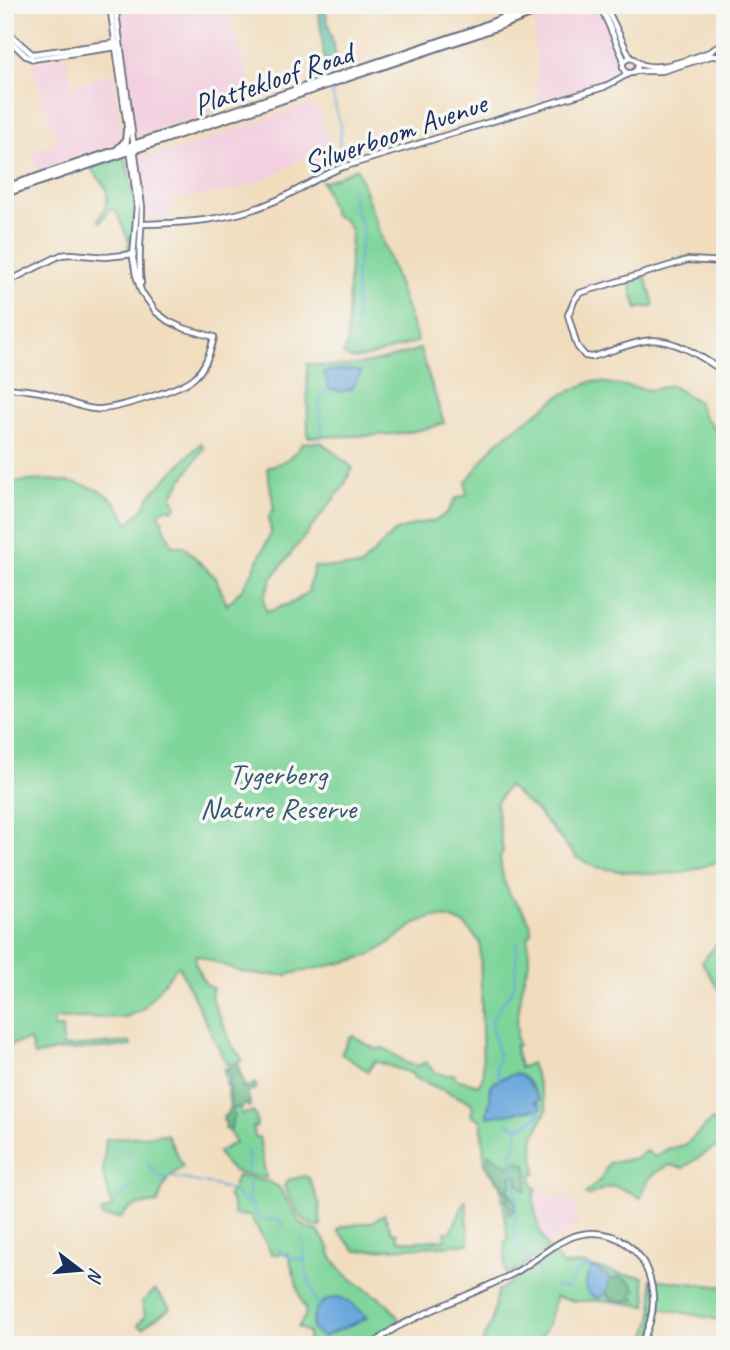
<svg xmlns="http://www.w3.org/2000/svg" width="730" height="1350" font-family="Caveat,sans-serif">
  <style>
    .built { fill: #f3cfdf }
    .green { fill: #7ed59a; stroke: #4c827c; stroke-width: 2 }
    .forest { fill: #66b682; stroke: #407270; stroke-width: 2 }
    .water { fill: #6aa8dc; stroke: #426c9d; stroke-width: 2 }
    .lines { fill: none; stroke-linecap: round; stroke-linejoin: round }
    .stream { stroke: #6aa8dc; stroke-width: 2 }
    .canal { stroke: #6aa8dc; stroke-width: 3.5 }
    .tertiary-casing { stroke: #666c80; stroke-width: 8 }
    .primary-casing { stroke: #666c80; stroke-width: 10 }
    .tertiary { stroke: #fff; stroke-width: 4.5 }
    .primary { stroke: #fff; stroke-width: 6 }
    .labels { text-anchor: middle; stroke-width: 7; stroke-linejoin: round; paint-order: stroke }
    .street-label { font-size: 30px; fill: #1b2f5e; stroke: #f6f6f2 }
    .park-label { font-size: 30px; fill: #34586d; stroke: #f6f6f2 }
  </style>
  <rect width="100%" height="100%" fill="#f6f6f2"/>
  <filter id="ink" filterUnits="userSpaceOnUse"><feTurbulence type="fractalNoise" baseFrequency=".0143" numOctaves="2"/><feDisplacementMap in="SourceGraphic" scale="14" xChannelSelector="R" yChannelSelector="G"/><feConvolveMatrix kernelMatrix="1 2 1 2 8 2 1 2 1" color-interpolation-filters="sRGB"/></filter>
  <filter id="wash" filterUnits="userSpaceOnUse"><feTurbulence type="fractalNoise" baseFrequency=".00686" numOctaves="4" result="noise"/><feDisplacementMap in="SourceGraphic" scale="28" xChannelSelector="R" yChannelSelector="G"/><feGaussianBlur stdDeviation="1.57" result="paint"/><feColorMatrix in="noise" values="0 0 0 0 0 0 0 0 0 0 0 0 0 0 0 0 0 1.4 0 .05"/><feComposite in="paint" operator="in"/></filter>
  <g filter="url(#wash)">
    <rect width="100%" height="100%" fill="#f1ddbe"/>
    <path class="built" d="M117,5H224L256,98L136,136Z
      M566,5H598L624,61L623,70L621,77L612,83L538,109L534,18Z
      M64,56L67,58L72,87L112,73L114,81L121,137L117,144L38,171L31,152L51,145L53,142L57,140L32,65L35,62Z
      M309,104L319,109L330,150L321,175L318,177L307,157L297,161L269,178L232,191L171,200L172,217L170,219L146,218V203L140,162L142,158L173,151Z
      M541,1189L550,1197L565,1198L575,1205L578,1227L546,1245L533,1208L534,1192Z"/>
    <path class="green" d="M318,5H324L338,66L326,71Z
      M121,157L126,160L134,198L135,217L132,250L127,253L129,241L116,211L110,209L101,222L98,220C106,207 112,196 102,182C98,176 94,174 91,168Z
      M357,168L418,341L371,356L352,359L343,355L347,344L351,230L344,220L334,215L322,181L325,182Z
      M645,276L654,304L651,307H644L637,309L629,281Z
      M420,349L444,423C402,439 353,435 308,437L307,364C351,370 378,362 420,349Z
      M593,381L651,390L671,385L698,402L703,415L725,440V859L684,873L654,874L619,871L596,867L577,858L538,813L508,786L496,803L503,851L500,858L503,879L511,897L522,909L530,923L531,932L528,938L529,963L524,976L516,1027L518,1029L516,1035L518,1045L515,1046C516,1054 519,1060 520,1068L531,1063L547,1109L534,1137L533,1144L536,1173L531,1174L533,1187H535L537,1191L534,1192C533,1211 538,1232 548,1248L515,1271L506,1274L505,1271V1241L508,1240L501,1186L485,1166L481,1120L471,1115C473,1110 474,1107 470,1102L413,1077V1074L375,1061L368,1071L341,1054L349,1038L353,1036L375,1049L384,1048L409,1064L418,1066L426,1062C432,1072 442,1077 454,1074L456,1079L479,1085L483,1076L480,942L464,924L450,918L434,917L418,922L381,949L368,956L354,960L286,975H262L239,971L196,955L195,963L205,983L213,989L211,996L232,1046L241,1057L242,1061L227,1065L178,965L142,1010L125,1017L53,1019L54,1028H62L63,1047L130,1042L131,1046L55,1051L34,1056L30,1040L5,1046V484C37,478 87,477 113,500C119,505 123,515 128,523L143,509L151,494L201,443L204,448L172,495V498L177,506L172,510L168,508L162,510L159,514L172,546H183L216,578L227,605L242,589L253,571L271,533L269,516L274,508L267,468C286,461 290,460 303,443L321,442L353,468L343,487L272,578L263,599L267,612L294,602L308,592L314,567H360L394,532L416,524L435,521L448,512L456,498L467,495L466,482L496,443L561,395Z
      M725,933V996L723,997L702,962Z
      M238,1065L244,1088L240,1090L241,1114L253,1112L256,1117L257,1126L253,1127L255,1137H259L266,1178C241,1174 230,1176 218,1152L235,1143L226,1123L228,1122L230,1106L224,1069Z
      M712,1120L725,1130V1139L719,1149L715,1147L683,1168L669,1165C649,1176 648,1177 641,1198C616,1185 614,1182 588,1196L585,1194L601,1179L609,1163L637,1158L646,1151L655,1157L667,1149L685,1145Z
      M167,1134L183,1167C166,1177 163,1185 158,1203C142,1205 131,1202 121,1218L102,1217L101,1212L112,1208L103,1172L106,1139Z
      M237,1176L269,1182L279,1187L300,1222L307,1228L318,1231L331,1250L329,1252C335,1262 340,1270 349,1277C367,1292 389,1299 399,1320L398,1323L381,1335L372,1345H306L308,1340V1332L298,1327L304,1318H305V1306H303L288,1254H272L250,1216L234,1215L233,1205L228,1195L232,1190Z
      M305,1176L309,1178L320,1205L319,1207L321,1227C300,1227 293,1202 284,1186L288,1180Z
      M465,1201L466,1202L469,1244L356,1251L338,1231L341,1227L372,1222L384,1214L392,1232L397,1233V1239C412,1244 429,1240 445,1239V1232H451Z
      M554,1254L562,1265L583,1264L620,1274L643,1277L647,1298V1306L609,1301H575L555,1297L549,1323L537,1345H481L491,1323L498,1291Z
      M651,1279L725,1287V1321L659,1308C658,1321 654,1334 647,1345H642C655,1320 655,1306 651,1279Z
      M155,1290L170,1308C161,1316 151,1319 143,1328L138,1325L145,1316L142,1302Z"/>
    <path class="forest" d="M239,1065V1074L242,1076L244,1085L243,1087L245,1089L246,1086H251L254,1083L257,1086L256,1089L247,1092L250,1103L249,1107L245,1104L242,1108H233V1113L235,1116L232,1120V1124L230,1131L225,1129L226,1123L223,1120L224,1116C235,1109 226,1098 231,1088L228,1085L229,1079L232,1075L226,1073L224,1070Z
      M489,1153L499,1161L510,1166L513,1162L520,1161L526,1165C528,1172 528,1184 527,1190L525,1191L518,1184V1179L514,1173L512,1176V1183L508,1188L511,1195L516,1201L514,1211L509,1213L508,1201L505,1200L509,1196L505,1192L506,1189H501L504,1183L498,1182L496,1176L493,1174L485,1162L489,1160L487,1155Z
      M618,1277C627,1279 631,1281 636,1290L631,1295L637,1300C626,1301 616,1303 607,1296L608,1281Z"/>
    <path class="water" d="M333,370H355L361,372L352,389L340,392L328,388L324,372Z
      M516,1074C529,1077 532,1090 540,1100L535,1102L540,1105L541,1109L537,1110L536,1109L487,1117C487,1111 489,1105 490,1100C491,1093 488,1095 490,1088C494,1079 508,1076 516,1074Z
      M590,1267L599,1270L601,1273L606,1274L610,1279L607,1292L600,1298C579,1296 587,1280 590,1267Z
      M338,1297C348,1300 361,1310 367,1318L323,1337L315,1332L312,1328C313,1309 319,1300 338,1297Z"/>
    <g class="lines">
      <path class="stream" d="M320,5L328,41V72
        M331,89L341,127L339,154
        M352,190L355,209L362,226L363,234L355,277L357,298L355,335
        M322,436C323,418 312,402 328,388
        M499,1080L496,1065L499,1057L492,1028V1019L513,988L515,981L517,942
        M507,1123L519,1128L512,1157L517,1204L514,1233L521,1250L532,1259
        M112,1144L117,1149L132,1156
        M148,1164L159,1177H168
        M247,1173L249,1162L247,1151
        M173,1177L218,1186L234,1192L243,1200L252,1204L255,1212L260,1220H279L282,1222L283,1226
        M249,1181V1200
        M118,1199L132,1185
        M301,1240L304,1247L305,1267L316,1302L319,1305
        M279,1247C280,1258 294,1257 303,1260
        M535,1263L541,1278
        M554,1287L569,1288C573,1277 576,1266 590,1267
        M331,1341V1345"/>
      <path class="canal" d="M519,1128L539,1116V1110"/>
    </g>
  </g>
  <g filter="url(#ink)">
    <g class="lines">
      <g class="tertiary-casing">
        <path id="tertiary" d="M110,5L128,133
          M115,5L142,207C142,233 137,257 141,283
          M600,5L624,60
          M605,5L630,57
          M5,30L32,54L116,43
          M5,36L26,56L33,59L117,47
          M638,63L637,70L632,73H626L623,68V62L629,58L634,59C649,77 691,58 710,52L717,47
          M636,71H662L711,56H719
          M142,224C188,223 232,220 275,201C298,191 319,176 343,167L604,87L628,74
          M725,262L688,260L580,293L575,299L568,315L577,346L585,356L592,357C610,352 627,344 645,341C672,336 704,358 725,373
          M5,283L61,255L71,254L106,257L134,254
          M5,388C19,389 35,390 48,394C64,399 78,408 95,409C111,411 186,388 196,376C206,366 211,350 214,337L183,328L168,321L156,312L141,291L136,275L133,258L137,205L130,148
          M374,1345C388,1329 406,1323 424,1314C454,1300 487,1288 516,1272C541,1258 561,1234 591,1233C617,1232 640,1249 648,1273C657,1298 653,1323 640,1345"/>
      </g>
      <g class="primary-casing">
        <path id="primary" d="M119,148L126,141L127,130
          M5,188L472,31L536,5
          M5,193L474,35L555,5"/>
      </g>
      <use href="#tertiary" class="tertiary"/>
      <use href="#primary" class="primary"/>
    </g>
  </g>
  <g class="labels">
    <g class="street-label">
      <text transform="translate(273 79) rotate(-19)" y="10">Plattekloof Road</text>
      <text transform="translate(395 133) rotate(-19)" y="10">Silwerboom Avenue</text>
    </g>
    <g class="park-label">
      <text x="278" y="784">Tygerberg<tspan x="278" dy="34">Nature Reserve</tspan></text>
    </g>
  </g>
  <rect width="730" height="1350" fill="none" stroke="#f6f6f2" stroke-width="28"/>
  <g transform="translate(80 1270) rotate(106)" stroke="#f6f6f2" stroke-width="5" paint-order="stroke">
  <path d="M0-5L12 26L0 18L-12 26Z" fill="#1b2f5e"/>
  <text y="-10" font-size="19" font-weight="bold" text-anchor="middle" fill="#1b2f5e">N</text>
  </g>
</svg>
